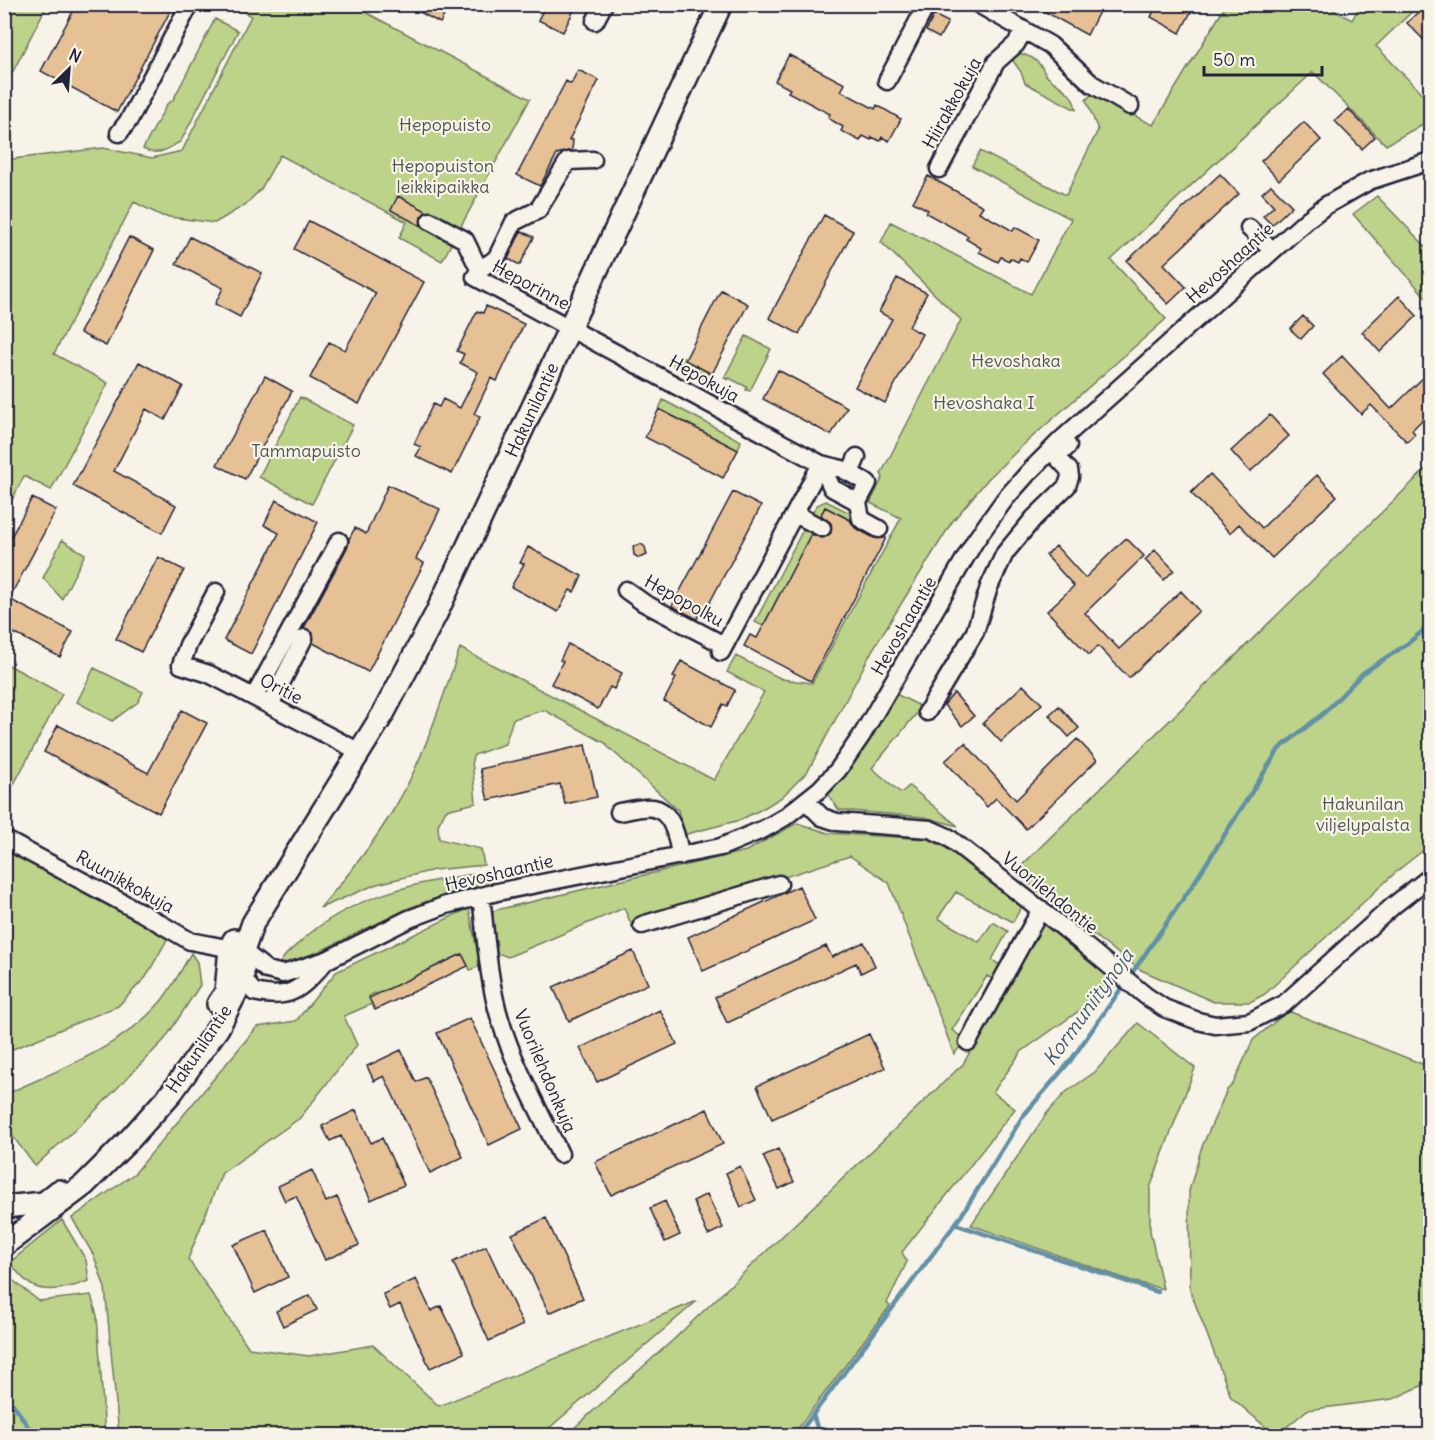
<svg xmlns="http://www.w3.org/2000/svg" width="1435" height="1440" font-family="Delius,sans-serif">
  <style>
    .green { fill: #bdd389; stroke: #707a62; stroke-width: 1.5 }
    .lines { fill: none; stroke-linecap: round; stroke-linejoin: round }
    .stream { stroke: #6290a6; stroke-width: 4.5 }
    .building { fill: #e6c196; stroke: #22223b; stroke-width: 1.5 }
    .minor-casing { stroke: #22223b; stroke-width: 21 }
    .major-casing { stroke: #22223b; stroke-width: 26 }
    .minor { stroke: #f7f3e8; stroke-width: 16 }
    .major { stroke: #f7f3e8; stroke-width: 21 }
    .labels { text-anchor: middle; stroke-width: 4.5; stroke-linejoin: round; paint-order: stroke }
    .street-label { font-size: 18px; fill: #22223b; stroke: #f7f3e8 }
    .park-label { font-size: 18px; fill: #505752; stroke: #f7f3e8 }
    .water-label { font-size: 20px; font-style: italic; fill: #425970; stroke: #f7f3e8 }
  </style>
  <rect width="100%" height="100%" fill="#f7f3e8"/>
  <filter id="ink" filterUnits="userSpaceOnUse"><feTurbulence type="fractalNoise" baseFrequency=".0167" numOctaves="2"/><feDisplacementMap in="SourceGraphic" scale="12" xChannelSelector="R" yChannelSelector="G"/><feConvolveMatrix kernelMatrix="1 2 1 2 8 2 1 2 1" color-interpolation-filters="sRGB"/></filter>
  <g filter="url(#ink)">
    <path class="green" d="M4,5H47L8,81L4,79Z
      M230,5H352L530,99L442,261L399,238L407,222L280,155L261,189L245,205L215,223L162,216L134,202L54,354L108,383L51,490L24,476L5,514V160L103,148L152,158L182,151L251,16Z
      M1226,5H1324L1352,20L1360,5H1419L1376,46L1430,102V120L1386,145L1313,72L1111,260L1166,319L1022,446L988,479L952,522L873,649L808,771L782,797L762,809L740,820L683,835L678,810L607,746V744L544,710L513,719L505,744L474,755L472,760L476,803L446,810L438,825L439,839L481,849L484,865L434,870L377,884L320,908C347,877 373,844 394,809C424,759 441,702 460,648L714,780L764,692L727,672L736,656L782,679L812,683L901,518L870,503L883,477L881,474L961,320L881,242L891,222L1031,294L1071,219L972,166L980,151L1066,195L1098,130L1086,100L1095,91L1111,104L1153,125Z
      M215,19L238,31L181,141C168,149 158,157 143,149L167,104L173,100Z
      M1016,53C1025,54 1035,58 1041,66C1044,70 1044,75 1049,78C1061,88 1074,92 1076,110L1025,83L1021,72L1011,58Z
      M1377,196L1430,251V302L1353,214Z
      M746,336L771,349L750,391L746,390L747,387L729,378L728,380L724,378Z
      M680,356L714,376L710,385L673,365Z
      M300,397L353,425L312,504L259,477Z
      M663,400L741,441L738,450L659,409Z
      M1430,465V845L1397,871L1265,994L1250,1002H1214L1141,970L1105,944L1015,872Z
      M826,501L852,514L857,523L825,507L819,519L814,517L812,513L817,505Z
      M805,526L815,527L763,626L755,622Z
      M62,540L85,554L62,599L43,578Z
      M5,663L62,694L5,801Z
      M94,668L143,692L138,702L112,721L77,702Z
      M896,694L922,707L872,768L901,793L909,786L958,826L924,817L839,810L827,793L869,739Z
      M797,823L828,833L927,839L946,847L1022,906L1013,922L956,892L938,918L979,942L993,922L1008,931L992,960L1003,967L995,980L987,976L952,1030L966,1040L954,1054L889,883L850,856L632,926L624,908L508,957L497,953L492,911L746,851Z
      M4,845L169,936L146,977L118,1006L8,1051L4,1041Z
      M488,872L492,884L442,896L409,908L298,962L286,965L280,963C284,955 292,949 299,943C349,895 421,881 488,872Z
      M469,908L480,966L470,970L462,954L376,995L375,993L369,996L372,1004L344,1016L357,1045L300,1118L222,1173L188,1259L249,1348L309,1356L373,1345L439,1406L697,1301L541,1435H119L105,1288L94,1256L72,1218L135,1173L257,1027L296,1021L336,972Z
      M1044,923L1117,984L1021,1052L993,1092L1015,1109L902,1252L907,1262L887,1303L890,1306L793,1435L565,1436L672,1341L963,1064Z
      M191,953L197,962L200,985L165,1039L90,1116L35,1166L5,1126V1097L13,1091C65,1067 124,1046 162,1000C173,986 182,969 191,953Z
      M1288,1011L1430,1067V1382L1393,1399L1307,1410L1276,1436L1231,1397L1190,1290L1189,1191L1201,1149L1227,1090L1233,1084L1253,1040Z
      M1138,1023L1195,1068L1150,1188V1231L1163,1289L1132,1281L971,1225L1047,1113L1066,1092L1095,1072Z
      M62,1220L86,1260L89,1281C73,1287 50,1294 33,1286C24,1282 16,1269 9,1263Z
      M5,1274L39,1301L91,1295L97,1316L105,1435H5Z"/>
    <g class="lines">
      <path class="stream" d="M1130,976L1194,883L1279,749L1325,712L1363,673L1407,644L1430,625
        M955,1224L1158,1292
        M13,1404L29,1428L31,1436
        M813,1415L820,1436
        M797,1436L961,1216L1023,1116L1071,1060L1125,983"/>
    </g>
    <path class="building" d="M77,4H174L117,112L41,71Z
      M405,4H450L440,23Z
      M546,4H577L563,32L538,20Z
      M1031,4H1103L1087,35Z
      M1157,4H1195L1180,33L1151,17Z
      M1424,6L1431,12V47L1407,23Z
      M934,15L948,22L939,38L926,31Z
      M789,55L845,84L841,91L875,109L877,105L901,119L889,141L882,137L880,141L872,137L871,140L863,136L860,141L841,131L843,127L828,118L830,114L788,92L790,89L775,81Z
      M578,70L599,80L569,140H573L572,150L557,154L540,186L517,175L566,81L571,84Z
      M1348,109L1375,137L1362,149L1335,121Z
      M1304,122L1321,140L1279,180L1261,161Z
      M1220,174L1239,194L1164,264L1186,287L1168,304L1127,261Z
      M928,176L983,206L979,212L1013,231L1015,227L1039,240L1027,262L1020,258L1018,262L1010,258L1009,261L1001,257L998,262L979,252L981,248L966,239L968,236L926,213L928,210L913,202Z
      M1271,185L1292,206L1272,225L1263,216L1274,206L1262,193Z
      M398,196L426,211L421,217V226L391,210Z
      M824,215L853,231L799,334L769,318Z
      M309,221L424,282L359,404L310,378L329,342L345,350L376,293L294,249Z
      M521,231L534,237L520,265L508,259Z
      M129,237L154,250L106,346L80,333Z
      M190,237L262,273L240,317L215,304L223,288L176,264Z
      M897,278L927,293L909,327L922,334L885,403L855,387L892,319L879,312Z
      M721,290L748,304L712,374L685,360Z
      M1399,296L1417,316L1380,352L1362,332Z
      M486,306L524,324L497,381L491,378L474,414L480,417L452,474L416,456L421,447L414,444L433,404L439,407L443,399L460,408L478,372L460,363L464,354L457,351L477,311L483,313Z
      M1303,316L1313,326L1301,339L1290,329Z
      M1342,356L1391,409L1431,370V411L1412,430L1415,434L1407,442L1371,405L1361,414L1323,374Z
      M139,362L183,386L165,420L146,409L114,471L176,505L162,533L73,486Z
      M778,370L847,407L831,435L763,399Z
      M265,376L292,391L245,479L217,465Z
      M659,409L738,450L723,478L645,437Z
      M1270,415L1289,436L1250,472L1231,451Z
      M1210,474L1262,528L1317,475L1337,496L1272,558L1239,524L1230,533L1191,493Z
      M388,485L440,509L416,559L424,563L368,672L313,643V633L304,628L348,546L349,539L355,528L366,534Z
      M733,492L761,506L702,617L699,615L697,619L672,606Z
      M32,498L56,510L9,599L73,632L60,657L4,628V550Z
      M276,500L318,522L251,654L224,640L279,533L264,525Z
      M825,507L850,520L855,528L874,538H886L811,681L744,646L750,635L757,638L811,534L822,538L831,533V523L821,515Z
      M1126,538L1144,556L1085,613L1119,649L1181,591L1199,611L1129,678L1098,646L1089,655L1047,611L1074,586L1046,555L1056,546L1085,578Z
      M641,544L645,547L647,555L639,558L634,555L633,546Z
      M528,547L582,576L574,592L570,590L558,612L511,587L524,564L520,563Z
      M1155,550L1174,570L1164,580L1145,560Z
      M158,557L184,570L141,652L116,639Z
      M568,644L622,673L614,689L610,687L598,709L551,684L563,661L560,660Z
      M681,661L735,690L727,706L723,704L711,727L664,701L676,678L673,677Z
      M1023,685L1042,704L1001,742L983,723Z
      M954,693L974,716L962,726L944,705Z
      M1059,706L1079,728L1069,737L1049,715Z
      M182,710L207,723L159,813L44,752L58,725L148,773Z
      M1077,739L1097,760L1026,829L996,798L987,807L945,761L965,743L1016,800Z
      M585,745L597,797L565,804L560,784L488,800L480,769Z
      M799,886L815,920L703,971L688,937Z
      M864,942L875,966L861,973L856,963L727,1023L715,997L826,946L832,957Z
      M633,951L648,984L569,1021L553,987Z
      M462,954L468,966L375,1010L369,998Z
      M660,1010L677,1044L597,1082L580,1048Z
      M470,1018L522,1129L489,1145L437,1033Z
      M869,1034L885,1068L772,1119L757,1086Z
      M401,1050L416,1082L426,1077L463,1157L430,1173L384,1076L374,1081L367,1066Z
      M707,1109L723,1144L611,1195L595,1162Z
      M356,1110L371,1143L382,1138L404,1185L371,1200L341,1136L330,1141L322,1126Z
      M778,1149L794,1182L779,1189L763,1156Z
      M740,1166L756,1200L741,1207L726,1173Z
      M312,1170L326,1202L337,1197L359,1245L325,1260L296,1196L285,1201L278,1186Z
      M707,1194L723,1228L708,1235L693,1201Z
      M665,1201L680,1235L665,1242L650,1208Z
      M546,1218L583,1298L549,1313L512,1234Z
      M267,1230L288,1277L255,1293L233,1245Z
      M486,1246L523,1325L489,1341L453,1262Z
      M416,1279L431,1311L441,1306L464,1353L430,1368L400,1304L390,1309L383,1294Z
      M310,1295L317,1310L283,1326L276,1311Z"/>
    <g class="lines">
      <g class="minor-casing">
        <path id="minor" d="M978,4L1050,45L1092,84L1130,106
          M595,21L604,4
          M887,81L927,4
          M119,133L129,120L190,4
          M593,160L568,161L538,210L514,222L497,257C490,266 483,262 475,277L821,464L721,652
          M939,169L996,62L1016,44L1024,30
          M430,221L465,240L479,269
          M1249,228L1272,250
          M821,464L842,469L868,483L858,502L832,488Z
          M850,473L857,457
          M858,502L861,519L879,529
          M795,514L822,528
          M626,590L644,603L724,645
          M216,592L188,645L181,665L209,674L360,752
          M254,697L339,541
          M270,705L304,638
          M927,712L975,632L989,587L1005,553L1034,518L1067,486L1070,477L1069,470L1057,457L1068,446L1065,442
          M806,801L822,817L837,822L930,829L948,837L1065,929L1146,996L1164,1008L1198,1021L1215,1025L1249,1022L1284,1004L1394,905L1430,877
          M619,812C629,811 643,806 653,808C673,811 678,840 680,856
          M4,839L142,913L190,941L243,951L267,970L283,974L329,959L409,919L446,905L497,892L721,847L764,829L785,817L820,789L838,770L862,735L975,541L1005,499L1029,472L1062,439L1308,219L1325,206L1369,181L1430,161
          M481,896C486,937 488,980 500,1019C514,1066 539,1110 560,1154
          M642,925L779,884
          M239,969L243,979L254,992C292,1001 301,988 325,962
          M968,1042L1041,909"/>
      </g>
      <g class="major-casing">
        <path id="major" d="M218,1004L226,992L230,948L234,940
          M4,1207L44,1203L59,1191
          M4,1245L84,1185L131,1138L172,1092L218,1028L243,979V951L253,923L383,714L436,614L721,4"/>
      </g>
      <use href="#minor" class="minor"/>
      <use href="#major" class="major"/>
    </g>
  </g>
  <g class="labels">
    <g class="street-label">
      <text transform="translate(952 103) rotate(-61)" y="6">Hiirakkokuja</text>
      <text transform="translate(1230 263) rotate(-42)" y="6">Hevoshaantie</text>
      <text transform="translate(531 285) rotate(28)" y="6">Heporinne</text>
      <text transform="translate(704 379) rotate(29)" y="6">Hepokuja</text>
      <text transform="translate(532 410) rotate(-65)" y="6">Hakunilantie</text>
      <text transform="translate(684 601) rotate(29)" y="6">Hepopolku</text>
      <text transform="translate(904 626) rotate(-60)" y="6">Hevoshaantie</text>
      <text transform="translate(281 689) rotate(27)" y="6">Oritie</text>
      <text transform="translate(499 873) rotate(-13)" y="6">Hevoshaantie</text>
      <text transform="translate(125 882) rotate(29)" y="6">Ruunikkokuja</text>
      <text transform="translate(1050 893) rotate(39)" y="6">Vuorilehdontie</text>
      <text transform="translate(199 1049) rotate(-56)" y="6">Hakunilantie</text>
      <text transform="translate(545 1071) rotate(67)" y="6">Vuorilehdonkuja</text>
    </g>
    <g class="park-label">
      <text x="445" y="131">Hepopuisto</text>
      <text x="443" y="172">Hepopuiston<tspan x="443" dy="21">leikkipaikka</tspan></text>
      <text x="1016" y="367">Hevoshaka</text>
      <text x="984" y="409">Hevoshaka I</text>
      <text x="306" y="457">Tammapuisto</text>
      <text x="1363" y="810">Hakunilan<tspan x="1363" dy="21">viljelypalsta</tspan></text>
    </g>
    <g class="water-label">
      <text transform="translate(1088 1007) rotate(-54)" y="7">Kormuniitynoja</text>
    </g>
  </g>
  <rect width="1435" height="1440" fill="none" stroke="#f7f3e8" stroke-width="24"/>
  <rect x="12" y="12" width="1411" height="1416" fill="none" stroke="#22223b" stroke-width="2" filter="url(#ink)"/>
  <g transform="translate(69 69) rotate(25)" stroke="#f7f3e8" stroke-width="4.5" paint-order="stroke">
  <path d="M0-4.5L10 22L0 15L-10 22Z" fill="#22223b"/>
  <text y="-9" font-size="16" font-weight="bold" text-anchor="middle" fill="#22223b">N</text>
  </g>
  <path d="M1204 66v9h118v-9" fill="none" stroke="#22223b" stroke-width="3"/>
  <text x="1213" y="66" font-size="18" fill="#22223b" stroke="#f7f3e8" stroke-width="4.5" paint-order="stroke">50 m</text>
</svg>
